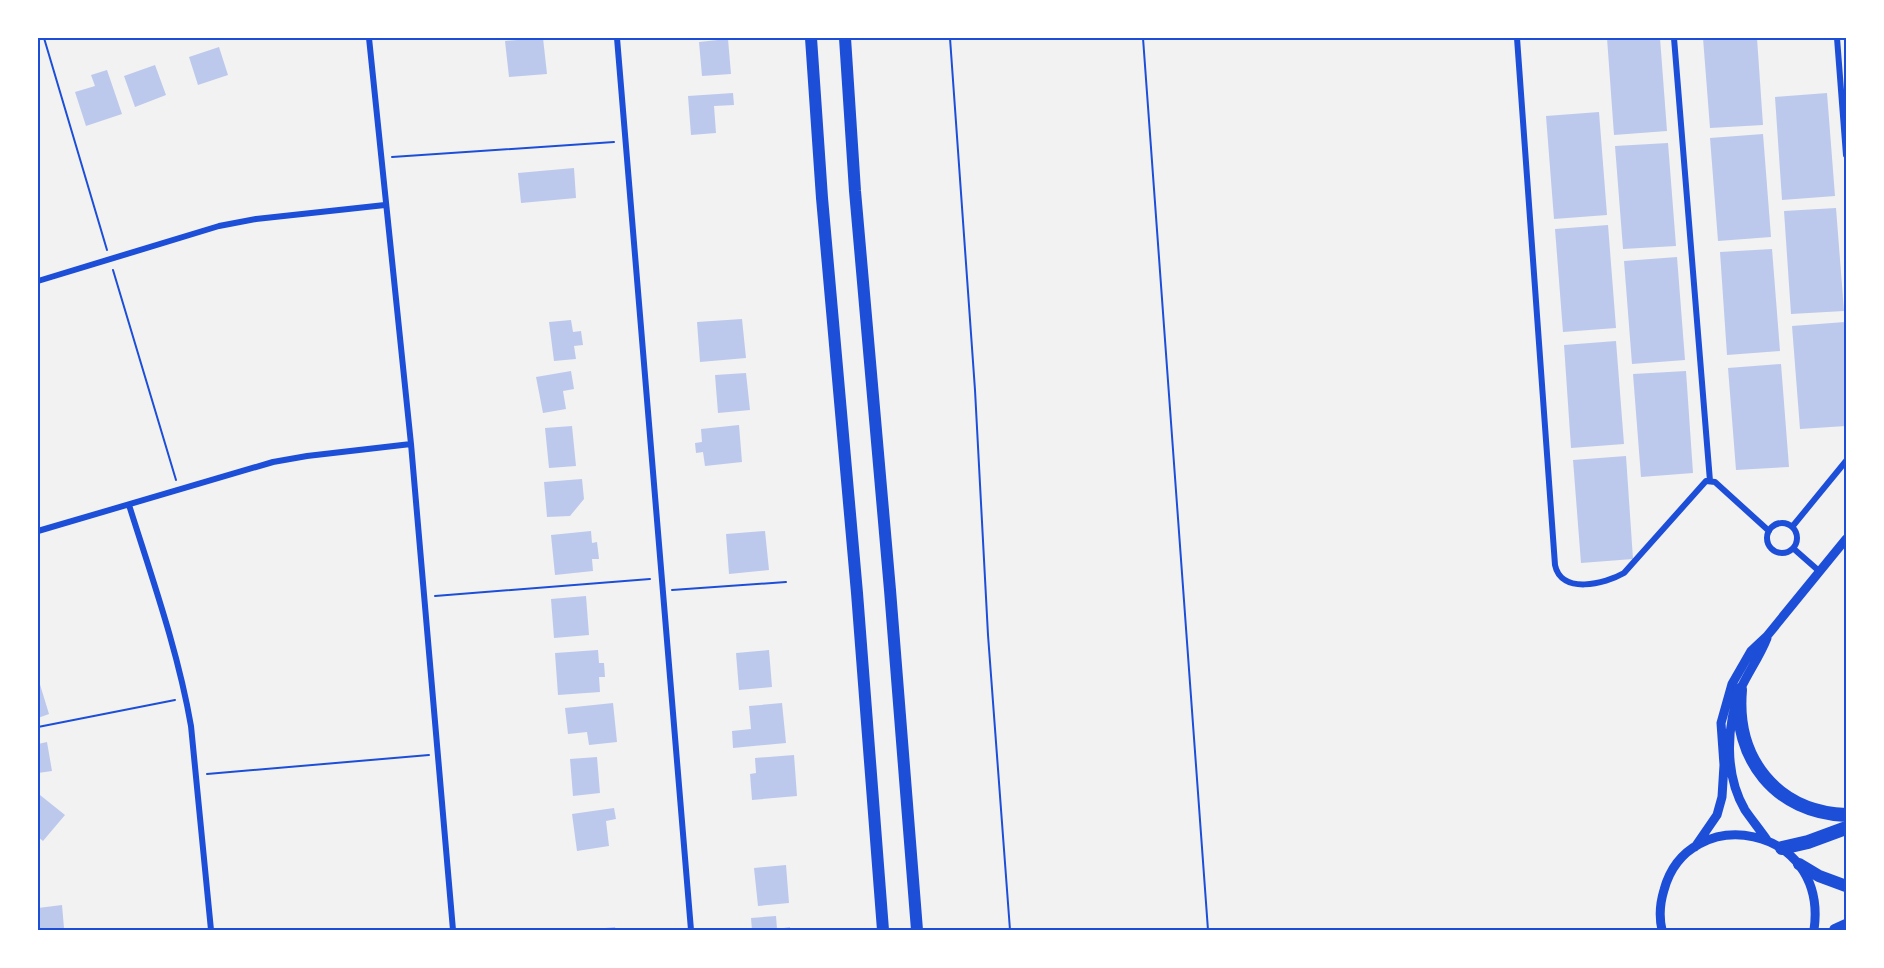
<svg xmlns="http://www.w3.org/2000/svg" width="1884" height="968" font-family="Arial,sans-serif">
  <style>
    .building { fill: #bdc9ec }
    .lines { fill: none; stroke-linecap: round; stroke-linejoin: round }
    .path { stroke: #1d4ed8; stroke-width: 2 }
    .minor { stroke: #1d4ed8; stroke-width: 6 }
    .tertiary { stroke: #1d4ed8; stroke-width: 9 }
    .primary { stroke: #1d4ed8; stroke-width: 12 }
    .motorway { stroke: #1d4ed8; stroke-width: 14 }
    .neatline { fill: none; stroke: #1d4ed8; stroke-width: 2 }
  </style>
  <rect width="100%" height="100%" fill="#f2f2f2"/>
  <path class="building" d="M543,38L547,74L509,77L505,41Z
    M1607,38H1660L1667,131L1614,135Z
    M1703,38H1757L1763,125L1710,128Z
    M728,39L731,74L702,76L699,42Z
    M219,47L228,75L198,85L189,57Z
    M155,65L166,95L135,107L124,76Z
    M107,70L122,114L86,126L75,92L95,86L91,75Z
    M733,93L734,105L714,106L716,133L691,135L688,96Z
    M1827,93L1835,196L1782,200L1775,97Z
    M1599,112L1607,215L1554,219L1546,116Z
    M1763,134L1771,237L1718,241L1710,138Z
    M1668,143L1676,246L1623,249L1615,146Z
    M574,168L576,198L521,203L518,173Z
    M1836,208L1844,311L1791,314L1784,211Z
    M1608,225L1616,328L1563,332L1555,229Z
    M1772,249L1780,351L1727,355L1720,252Z
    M1677,257L1685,360L1632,364L1624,261Z
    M742,319L746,358L700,362L697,322Z
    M571,320L573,332L581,331L583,345L574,346L576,359L554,361L549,322Z
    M1845,322L1846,426L1800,429L1792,326Z
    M1616,341L1624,444L1571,448L1564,345Z
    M1781,364L1789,467L1736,470L1728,368Z
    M571,371L574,389L563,391L566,409L543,413L536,377Z
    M1686,371L1693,473L1641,477L1633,374Z
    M746,373L750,410L718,413L715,375Z
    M739,425L742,462L705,466L703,452L696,453L695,443L702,442L701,429Z
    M572,426L576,466L549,468L545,428Z
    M1626,456L1633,559L1581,563L1573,460Z
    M582,479L584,499L570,516L547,517L544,482Z
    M591,531L592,543L597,542L599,559H592L593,571L555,575L551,535Z
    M765,531L769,570L729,574L726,534Z
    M586,596L589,635L554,638L551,599Z
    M598,650L599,663H604L605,677H599L600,692L558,695L555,653Z
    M769,650L772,687L739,690L736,653Z
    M38,678L49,714L38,718Z
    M613,703L617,742L589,745L587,732L568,734L565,708Z
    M782,703L786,743L733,748L732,731L751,729L749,706Z
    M47,742L52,771L38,773V744Z
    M794,755L797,796L752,800L750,774L756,773L755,758Z
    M597,757L600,793L573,796L570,759Z
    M40,795L65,815L43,841L38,837V798Z
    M614,808L616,819L606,821L609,846L577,851L572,814Z
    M786,865L789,903L758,906L754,868Z
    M62,905L64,928L38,930V908Z
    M776,916L777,929L790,927V930H752L751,918Z
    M615,927L616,930H595V929Z"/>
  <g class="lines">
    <path class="path" d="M44,38L107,250
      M950,38L975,390L988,635L1010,930
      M1143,38L1208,930
      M392,157L614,142
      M113,270L176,480
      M672,590L786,582
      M435,596L650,579
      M38,727L175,700
      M207,774L429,755"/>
    <path class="minor" d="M369,38L411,444L453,930
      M617,38L691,930
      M1517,38L1555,565C1561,595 1605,584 1624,573L1706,481L1715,482L1769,531
      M1674,38L1710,481
      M1837,38L1846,155
      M38,281L219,226L256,219L385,205
      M129,505C152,578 178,651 191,726L211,930
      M1767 538a15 15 0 1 1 30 0a15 15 0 1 1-30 0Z
      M1792,527L1846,461
      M38,531L273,462L307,456L411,444
      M1794,549L1819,571"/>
    <path class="tertiary" d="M1767,638C1760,656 1749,671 1741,688C1726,725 1724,774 1745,810C1752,820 1760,830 1767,840
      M1695,847L1717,815L1722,797L1724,765L1721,723L1732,684L1751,651L1767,636L1846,539
      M1662,930C1659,917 1660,903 1664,890C1688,801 1829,824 1814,930"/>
    <path class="primary" d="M811,38L822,198L857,593L883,930
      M845,38L855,191L890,590L917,930
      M1799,864L1819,876L1846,886
      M1835,930L1846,925"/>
    <path class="motorway" d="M1740,690C1734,759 1776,812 1846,815
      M1782,848L1808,842L1846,828"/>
  </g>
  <rect width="1884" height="968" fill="none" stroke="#ffffff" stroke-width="78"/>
  <rect x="39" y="39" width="1806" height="890" class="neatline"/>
</svg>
